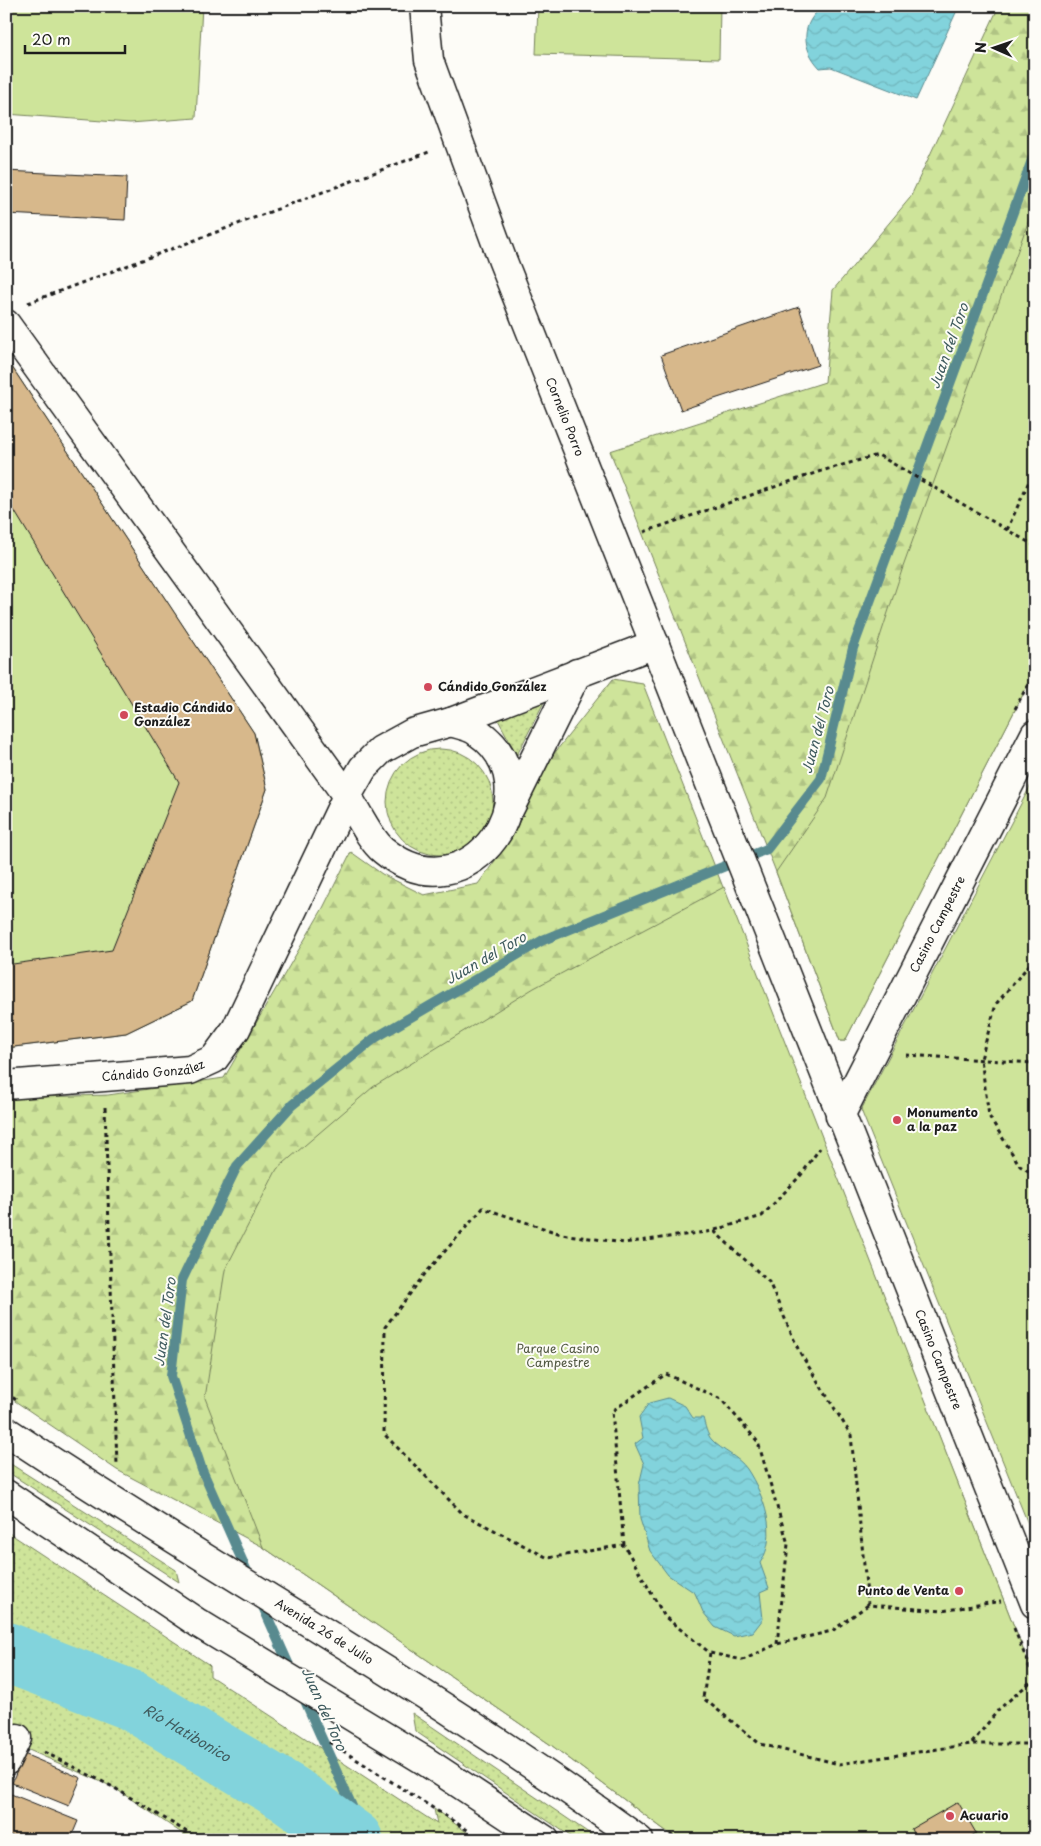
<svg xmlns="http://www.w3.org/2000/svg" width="1041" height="1846" font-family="'Playpen Sans',sans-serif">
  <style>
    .grass { fill: url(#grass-dots); stroke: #75805b }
    .forest { fill: url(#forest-firs); stroke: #75805b }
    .green { fill: #cee49a; stroke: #75805b }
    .water { fill: url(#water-waves); stroke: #598a8f }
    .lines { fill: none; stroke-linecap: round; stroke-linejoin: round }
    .stream { stroke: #598a8f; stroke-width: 10 }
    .river { stroke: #82d3dc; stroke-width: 60 }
    .building { fill: #d7b88b; stroke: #1c1c1c }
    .minor-casing { stroke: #1c1c1c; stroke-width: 31 }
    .major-casing { stroke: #1c1c1c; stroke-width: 31 }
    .path { stroke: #1c1c1c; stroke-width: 3; stroke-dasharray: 4 4; stroke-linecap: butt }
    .minor { stroke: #fdfcf7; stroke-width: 28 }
    .major { stroke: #fdfcf7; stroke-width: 28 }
    .poi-dot { fill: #d1495b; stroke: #fdfcf7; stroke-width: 2 }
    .labels { text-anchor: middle; stroke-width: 4; stroke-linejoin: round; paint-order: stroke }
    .street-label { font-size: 12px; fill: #1c1c1c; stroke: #fdfcf7 }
    .poi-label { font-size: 12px; font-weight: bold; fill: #1c1c1c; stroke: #fdfcf7; text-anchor: start }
    .park-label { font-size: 12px; fill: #515842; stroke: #fdfcf7 }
    .water-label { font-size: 14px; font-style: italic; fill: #405c5f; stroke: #fdfcf7 }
  </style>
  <defs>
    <pattern id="grass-dots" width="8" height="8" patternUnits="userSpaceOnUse" patternTransform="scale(1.25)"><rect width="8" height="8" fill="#cee49a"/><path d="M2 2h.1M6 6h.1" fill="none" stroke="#b0c384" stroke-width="1.8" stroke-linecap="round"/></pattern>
    <pattern id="forest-firs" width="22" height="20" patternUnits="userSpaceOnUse" patternTransform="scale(1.25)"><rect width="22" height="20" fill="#cee49a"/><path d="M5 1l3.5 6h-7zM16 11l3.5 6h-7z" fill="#b0c384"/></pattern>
    <pattern id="water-waves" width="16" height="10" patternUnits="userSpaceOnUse" patternTransform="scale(1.25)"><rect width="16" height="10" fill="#82d3dc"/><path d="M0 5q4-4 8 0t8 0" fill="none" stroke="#70b5bc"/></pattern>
  </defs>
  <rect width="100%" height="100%" fill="#fdfcf7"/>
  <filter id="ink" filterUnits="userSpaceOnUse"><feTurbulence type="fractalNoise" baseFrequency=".02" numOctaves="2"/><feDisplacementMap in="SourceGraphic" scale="10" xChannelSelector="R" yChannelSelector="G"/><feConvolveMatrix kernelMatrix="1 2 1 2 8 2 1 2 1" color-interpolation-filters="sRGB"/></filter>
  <g filter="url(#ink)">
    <path class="grass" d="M545,700L517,755L496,716Z
      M387 802a53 53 0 1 1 106 0a53 53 0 1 1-106 0Z
      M6,1461L176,1570L179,1582L6,1471Z
      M6,1531L208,1664L210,1666V1676L437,1824L434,1809L478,1840H192L113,1787L6,1740Z
      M412,1713L599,1840H576L415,1731Z"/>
    <path class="forest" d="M999,6H1035V671L845,1041H840L776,872L610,451L825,382L833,290L910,198Z
      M613,679L643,684L1028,1662L1035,1693V1831L1020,1840H678L551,1745L263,1547L117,1470L6,1395V1098L108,1095L224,1078L323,908L351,852L382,874L424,895L478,884L510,840L553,755Z"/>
    <path class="green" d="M6,6H202L196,118L130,123L6,114Z
      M538,6H720L719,59L536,54Z
      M1035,203V671L845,1041H840L776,872L827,798L903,567Z
      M6,358L254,733L267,789L192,1001L126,1033L6,1048Z
      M1035,777V1541L861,1110Z
      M724,887L1028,1662L1035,1658V1831L1020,1840H678L551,1745L263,1547L205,1398L225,1270L277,1169L373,1087L534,988Z"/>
    <path class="water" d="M824,6H959L916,100L831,67L820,68C801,48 800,23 824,6Z
      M668,1398L685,1406L693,1418H703C705,1425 707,1435 712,1440C722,1451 738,1456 747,1469C764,1495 779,1536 760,1563L769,1588L760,1592L763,1619L753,1632L734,1636L715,1627L703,1612L695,1593L668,1575L650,1551L640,1519L639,1485L644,1464L635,1444L643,1438L639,1417L649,1403Z"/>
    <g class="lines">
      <path class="stream" d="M250,1578L202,1470L171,1376L182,1280L237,1166L292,1105L375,1038L543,940L767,849L821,779L853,648L1035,152
        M260,1600L293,1674
        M302,1694L367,1840"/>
      <path class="river" id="s1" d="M6,1652L131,1700L291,1795L353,1840"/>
    </g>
    <path class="building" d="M6,171L127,177L125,220L6,214Z
      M799,307L818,365L681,410L661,355Z
      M6,358L254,733L267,789L192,1001L126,1033L6,1048V965L112,950L179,782L6,497Z
      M24,1754L81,1778L69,1806L12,1783Z
      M6,1792L78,1821L70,1840H22L6,1833Z
      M958,1802L976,1833L965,1840H916L911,1829Z"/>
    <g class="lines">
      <g class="minor-casing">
        <g id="minor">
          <path id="s2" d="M424,6L429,60L502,259L1035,1604"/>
          <path d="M6,324L347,796C357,811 370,840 383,850C470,922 560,787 476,731C469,726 459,725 451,722"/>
          <path d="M510,808L577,673"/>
          <path id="s3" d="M6,1085L190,1070L214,1059L236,1029L347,796L363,768L381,750L412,733L451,722L655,644"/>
          <path id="s4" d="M840,1116L1035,734"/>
          <path d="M6,1761L17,1738"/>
        </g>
      </g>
      <g class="major-casing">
        <g id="major">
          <path id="s5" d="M6,1431C215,1571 436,1691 639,1840"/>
          <path d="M6,1494L198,1623L422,1759L545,1840"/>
        </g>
      </g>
      <path class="path" d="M28,303L429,152
        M1007,530L1035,468
        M644,532L821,471L878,455L1035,546
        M1015,709L1035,671
        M1035,958L996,1004L981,1059L989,1116L1020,1166L1035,1175
        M906,1055L1035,1063
        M105,1107L117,1465
        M715,1230L762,1216L801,1175L820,1148
        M6,1393L18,1401
        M624,1545L612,1411L666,1374L721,1399L758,1442L788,1544L777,1644
        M868,1605L832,1631L777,1644L743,1660L710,1653L665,1617L624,1545L548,1558L463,1514L384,1434L385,1327L424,1275L483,1208L561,1234L624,1243L714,1231L769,1282L799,1351L851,1435L868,1605L942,1611L1001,1601
        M1014,1628L1035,1681
        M710,1653L703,1698L760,1744L839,1764L971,1744H1035
        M329,1742L469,1831
        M972,1743L999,1709L1034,1679
        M44,1752L113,1787L200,1840
        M670,1834L678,1840
        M1020,1840L1035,1831"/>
      <use href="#minor" class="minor"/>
      <use href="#major" class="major"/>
    </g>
  </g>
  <g class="poi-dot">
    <circle cx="428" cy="687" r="5"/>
    <circle cx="124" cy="715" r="5"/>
    <circle cx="897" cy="1120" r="5"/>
    <circle cx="959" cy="1591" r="5"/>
    <circle cx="950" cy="1816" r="5"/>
  </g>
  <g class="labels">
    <g class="street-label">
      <text dy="4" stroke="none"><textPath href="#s2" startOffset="436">Cornelio Porro</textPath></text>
      <text dy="4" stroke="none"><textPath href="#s4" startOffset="215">Casino Campestre</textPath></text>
      <text dy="4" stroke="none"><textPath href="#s3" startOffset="148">Cándido González</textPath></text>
      <text dy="4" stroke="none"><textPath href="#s2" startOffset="1450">Casino Campestre</textPath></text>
      <text dy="4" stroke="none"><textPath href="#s5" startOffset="376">Avenida 26 de Julio</textPath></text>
    </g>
    <g class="poi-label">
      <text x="438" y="691">Cándido González</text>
      <text x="134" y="712">Estadio Cándido<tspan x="134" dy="14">González</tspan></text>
      <text x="907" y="1117">Monumento<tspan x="907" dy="14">a la paz</tspan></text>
      <text x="949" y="1595" text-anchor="end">Punto de Venta</text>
      <text x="960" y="1820">Acuario</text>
    </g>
    <g class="park-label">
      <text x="558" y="1353">Parque Casino<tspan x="558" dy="14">Campestre</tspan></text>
    </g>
    <g class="water-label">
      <text transform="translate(949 346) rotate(-70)" y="5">Juan del Toro</text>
      <text transform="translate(818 730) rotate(-75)" y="5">Juan del Toro</text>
      <text transform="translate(486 958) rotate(-30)" y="5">Juan del Toro</text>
      <text transform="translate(165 1322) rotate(-82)" y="5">Juan del Toro</text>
      <text transform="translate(324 1709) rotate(66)" y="5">Juan del Toro</text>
      <text dy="5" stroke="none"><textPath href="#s1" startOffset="199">Río Hatibonico</textPath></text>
    </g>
  </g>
  <rect width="1041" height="1846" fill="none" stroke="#fdfcf7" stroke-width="25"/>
  <rect x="12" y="12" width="1016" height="1821" fill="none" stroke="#1c1c1c" stroke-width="2" filter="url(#ink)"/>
  <g transform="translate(994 48) rotate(272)" stroke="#fdfcf7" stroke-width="4" paint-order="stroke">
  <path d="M0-4L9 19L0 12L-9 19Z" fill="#1c1c1c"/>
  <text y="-8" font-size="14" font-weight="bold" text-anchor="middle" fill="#1c1c1c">N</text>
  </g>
  <path d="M25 45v8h100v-8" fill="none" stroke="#1c1c1c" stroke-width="2.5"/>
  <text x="32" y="45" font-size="15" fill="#1c1c1c" stroke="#fdfcf7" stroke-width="4" paint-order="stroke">20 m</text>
</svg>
